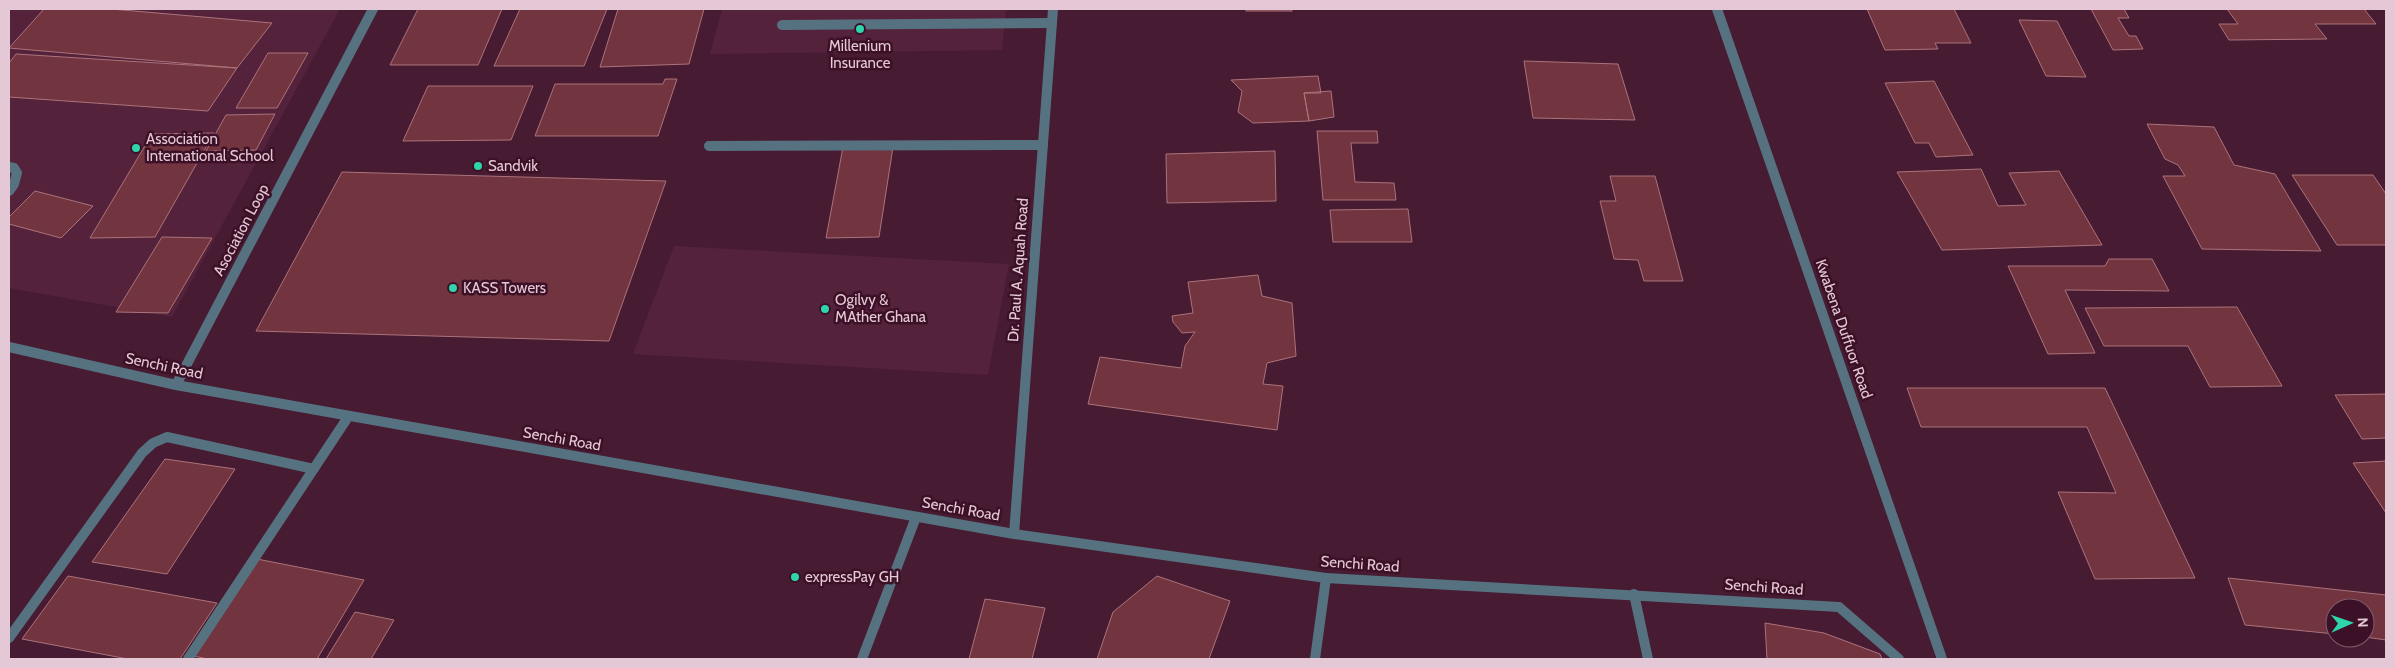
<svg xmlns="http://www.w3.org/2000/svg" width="2395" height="668" font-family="Cabin,sans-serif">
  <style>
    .built { fill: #55223c }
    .building { fill: #72343f; stroke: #ac737b }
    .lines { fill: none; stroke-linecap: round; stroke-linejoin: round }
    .service { stroke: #567280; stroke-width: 10 }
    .minor { stroke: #567280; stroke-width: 10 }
    .poi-dot { fill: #2ed4aa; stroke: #3c1128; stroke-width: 2 }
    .labels { text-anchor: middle; stroke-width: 5; stroke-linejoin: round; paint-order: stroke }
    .poi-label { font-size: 15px; fill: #e5c8d5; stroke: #3c1128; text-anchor: start }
    .street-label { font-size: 15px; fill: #e5c8d5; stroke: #3c1128 }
  </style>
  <rect width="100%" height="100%" fill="#471b32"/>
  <path class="built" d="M9,9H340L172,317L9,288Z
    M722,9H1006L1002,50L710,54Z
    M674,246L1009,264L988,375L633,354Z"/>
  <path class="building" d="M44,9H111L272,23L237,68L9,48Z
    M418,9H502L478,65H390Z
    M520,9H607L584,66H494Z
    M618,9H704L689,64L600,67Z
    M1246,9H1292V11H1246Z
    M1867,9H1954L1971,43H1935L1938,49L1885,50Z
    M2091,9H2124L2129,18H2118L2129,36H2136L2143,49L2113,50Z
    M2227,9H2364L2376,24H2315L2327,39L2229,40L2219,24H2238Z
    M2019,20L2057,21L2086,77L2046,76Z
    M268,53H308L277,108H236Z
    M16,54L237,68L208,111L9,97V63Z
    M1524,61L1618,64L1635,120L1533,118Z
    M1318,76L1321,93H1304L1309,121L1253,123L1238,112L1242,91L1231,80Z
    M665,79H677L658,136H535L555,84H663Z
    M1934,81L1973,155L1936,157L1929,143H1915L1885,83Z
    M428,86H533L511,140L403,141Z
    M1331,91L1334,117L1309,121L1304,93Z
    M275,114L256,150L206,151L226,115Z
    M2147,124L2214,127L2234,165L2275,174L2321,251L2202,249L2163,176H2185L2178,165L2165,159Z
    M1317,131H1377L1378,143H1351L1355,182L1394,183L1396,200H1323Z
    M214,133L155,237L90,238L152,134Z
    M843,147H893L879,237L826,238Z
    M1275,151L1276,201L1167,203L1166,154Z
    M1981,169L1998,206L2026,205L2009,173L2059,171L2102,245L1942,250L1897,172Z
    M342,172L666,181L609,341L256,331Z
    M2292,175H2373L2386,194V245H2337Z
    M1610,176H1655L1683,281H1644L1638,260L1614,259L1600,201H1616Z
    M35,191L93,206L61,238L9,224V217Z
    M1408,209L1412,242H1333L1330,210Z
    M162,237L212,238L168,313L116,312Z
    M2109,259H2152L2169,291L2065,290L2095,353L2048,354L2008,266H2105Z
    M1258,275L1262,296L1292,303L1296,356L1267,363L1263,384L1283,386L1277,430L1088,404L1100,357L1181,368L1185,346L1195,332L1182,333L1173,322L1172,316L1193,313L1188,282Z
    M2237,307L2282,386L2210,387L2188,346H2104L2085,308Z
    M1907,388H2105L2195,578L2095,579L2058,492L2116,493L2087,427H1921Z
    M2386,394V438L2362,439L2335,395Z
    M165,459L235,469L167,574L92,562Z
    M2386,461V513L2353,463Z
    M257,559L364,580L317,659H208L193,656Z
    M68,576L217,603L180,659H128L22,639Z
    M1157,576L1230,601L1209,659H1097L1113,612Z
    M2228,578L2386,595V640L2365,637V608H2335V634L2245,625Z
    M985,599L1045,608L1032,659H969Z
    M355,612L394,620L371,659H326Z
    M1765,623L1824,633L1880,654L1882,659H1767Z"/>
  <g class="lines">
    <path class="service" d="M782,25L1052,23
      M709,146L1043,145
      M9,167L14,168L17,173L14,184L9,191
      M1634,594L1648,659
      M9,638L142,453L153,443L167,437L314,469
      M188,659L348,417
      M862,659L916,517
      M1315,659L1326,578"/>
    <path class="minor" d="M1717,9L1942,659
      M9,347L176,385L1014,534L1326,578L1839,607L1899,659
      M176,385L373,9
      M1014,534L1053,9"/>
  </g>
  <g class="poi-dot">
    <circle cx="860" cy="29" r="5"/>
    <circle cx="136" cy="148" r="5"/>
    <circle cx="478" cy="166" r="5"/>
    <circle cx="453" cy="288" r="5"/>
    <circle cx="825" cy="309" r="5"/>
    <circle cx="795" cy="577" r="5"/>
  </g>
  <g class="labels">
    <g class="poi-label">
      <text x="860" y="51" text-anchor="middle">Millenium<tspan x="860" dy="17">Insurance</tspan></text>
      <text x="146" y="144">Association<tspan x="146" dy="17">International School</tspan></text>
      <text x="488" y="171">Sandvik</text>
      <text x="463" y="293">KASS Towers</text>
      <text x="835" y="305">Ogilvy &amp;<tspan x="835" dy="17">MAther Ghana</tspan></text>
      <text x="805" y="582">expressPay GH</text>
    </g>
    <g class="street-label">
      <text transform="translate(241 230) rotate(-62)" y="5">Asociation Loop</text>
      <text transform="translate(1018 270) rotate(-86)" y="5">Dr. Paul A. Aquah Road</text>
      <text transform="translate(1844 329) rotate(71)" y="5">Kwabena Duffuor Road</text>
      <text transform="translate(164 366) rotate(12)" y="5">Senchi Road</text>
      <text transform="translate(562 439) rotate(10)" y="5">Senchi Road</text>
      <text transform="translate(961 509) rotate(10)" y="5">Senchi Road</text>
      <text transform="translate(1360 564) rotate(4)" y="5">Senchi Road</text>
      <text transform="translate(1764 587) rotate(4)" y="5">Senchi Road</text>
    </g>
  </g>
  <rect width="2395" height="668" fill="none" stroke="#e5c8d5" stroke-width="20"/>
  <g transform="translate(2350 623) rotate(88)"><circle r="24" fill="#3c1128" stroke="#805a6d"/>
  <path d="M0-4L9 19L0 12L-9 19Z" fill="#2ed4aa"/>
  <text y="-8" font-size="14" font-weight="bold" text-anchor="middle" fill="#e5c8d5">N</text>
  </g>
</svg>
